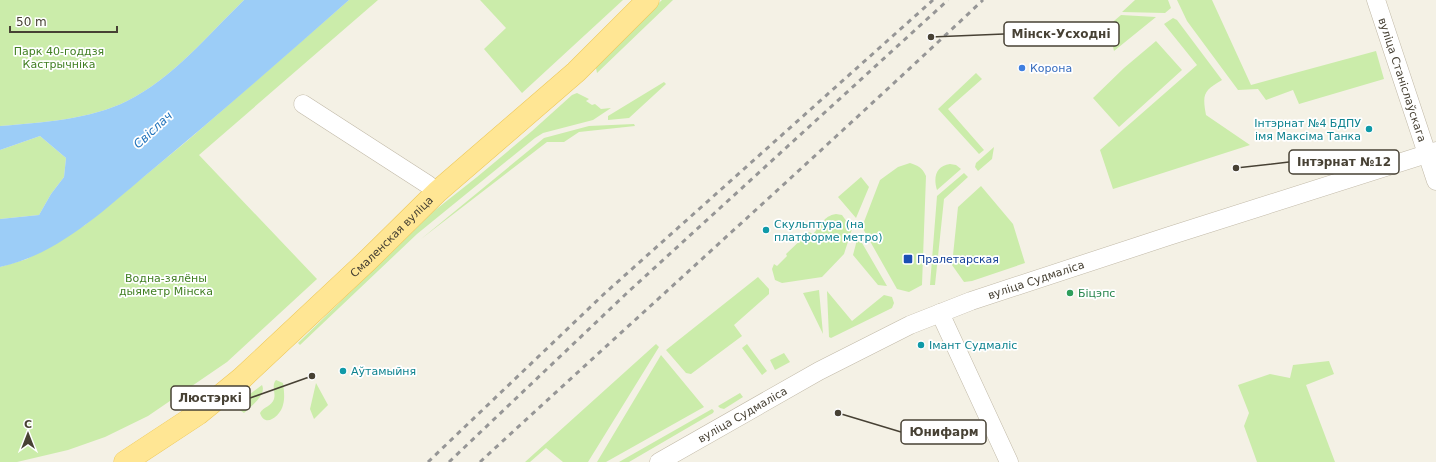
<svg xmlns="http://www.w3.org/2000/svg" width="1436" height="462" font-family="'DejaVu Sans',sans-serif">
  <style>
    .green { fill: #cbecaa }
    .water { fill: #9ccdf7 }
    .lines { fill: none; stroke-linecap: round; stroke-linejoin: round }
    .minor-casing { stroke: #c1b9a7; stroke-width: 19 }
    .major-casing { stroke: #eec959; stroke-width: 23 }
    .minor { stroke: #fff; stroke-width: 18 }
    .major { stroke: #ffe694; stroke-width: 22 }
    .rail { stroke: #969696; stroke-width: 3; stroke-dasharray: 5 5; stroke-linecap: butt }
    .shop-dot { fill: #3f7fe0; stroke: #fff; stroke-width: 1.5 }
    .culture-dot { fill: #0f9aa8; stroke: #fff; stroke-width: 1.5 }
    .transit-dot { fill: #1a4fb4; stroke: #fff; stroke-width: 1.5 }
    .leisure-dot { fill: #2e9e5b; stroke: #fff; stroke-width: 1.5 }
    .labels { text-anchor: middle; stroke-width: 3.5; stroke-linejoin: round; paint-order: stroke }
    .park-label { font-size: 11px; fill: #407f22; stroke: #fff }
    .shop-label { font-size: 11px; fill: #366cbe; stroke: #fff; text-anchor: start }
    .street-label { font-size: 11px; fill: #474134; stroke: #fff }
    .culture-label { font-size: 11px; fill: #0d838f; stroke: #fff; text-anchor: start }
    .transit-label { font-size: 11px; fill: #164399; stroke: #fff; text-anchor: start }
    .leisure-label { font-size: 11px; fill: #27864d; stroke: #fff; text-anchor: start }
    .water-label { font-size: 12px; font-style: italic; fill: #2375bd; stroke: #fff }
    .leader { fill: none; stroke: #474134; stroke-width: 1.5 }
    .callout-dot { fill: #474134; stroke: #fff; stroke-width: 1.5 }
    .callout { fill: #fff; stroke: #474134; stroke-width: 1.5 }
    .callout-label { font-size: 12px; text-anchor: middle; font-weight: bold; fill: #474134 }
  </style>
  <rect width="100%" height="100%" fill="#f4f1e5"/>
  <path class="green" d="M0,0H244C208,35 173,78 127,101C92,119 39,123 0,126Z
    M349,0H378L199,155L317,279L227,362L148,416L105,437L68,450L17,462H0V267L27,259L85,225L187,141Z
    M480,0H623L522,93L484,49L506,28Z
    M662,0H673L597,73L595,63Z
    M1135,0H1168L1171,8L1165,13L1122,12Z
    M1177,0H1212L1251,85L1376,51L1384,79L1299,104L1293,90L1266,100L1258,89L1238,90L1187,21Z
    M1121,15L1156,17L1114,51L1108,26Z
    M1173,18L1177,20L1222,80C1204,91 1202,93 1206,115L1250,145L1113,189L1100,150L1197,65L1164,24Z
    M1156,41L1182,70L1119,127L1093,98L1124,68Z
    M976,73L982,79L948,109L984,150L979,154L938,109Z
    M664,82L666,84L629,118L608,120V116Z
    M577,93L589,99L586,101L592,105L595,104L601,109L611,108L593,120L543,133L535,138L417,234L300,345L298,343L434,211L477,177L532,131L572,95Z
    M634,124L635,126L579,132L564,142H547L421,239L544,138L589,126Z
    M40,136L66,158L64,177L51,194L39,215L0,219V150Z
    M994,147L992,159L978,171L975,167L976,163Z
    M910,163C918,166 922,167 926,176L922,285L909,292L897,289L862,227L880,180L898,167Z
    M950,164L956,165L961,169L937,190C933,177 936,166 950,164Z
    M964,173L968,177L944,199L935,285H930L937,196Z
    M861,177L869,187L856,218L838,197Z
    M981,186L1013,224L1025,263L972,281L964,282L952,265L958,207Z
    M836,214L842,215L852,229L844,254L822,277L782,283L775,280L772,269L774,264L777,266L787,256L786,254L809,232L813,234C821,226 823,216 836,214Z
    M858,236L887,286L878,285L853,255Z
    M758,277L769,289V294L734,325L742,336L691,374L686,373L666,350Z
    M819,290L823,334L803,293Z
    M827,291L852,321L884,295L892,297L894,303L892,308L831,338L829,337Z
    M656,344L659,347L588,462H563L546,448L530,462H525Z
    M747,344L767,371L762,375L742,348Z
    M784,353L790,362L775,370L770,360Z
    M661,355L704,407L606,462H597Z
    M1329,361L1334,374L1306,385L1335,462H1257L1244,426L1249,413L1238,385L1270,374L1290,378L1293,365Z
    M276,380L283,383C284,390 285,398 283,405C281,415 265,429 260,413C263,407 272,406 274,399C276,392 271,386 276,380Z
    M316,383L328,405L314,419L310,409Z
    M262,385C267,395 250,407 244,413L234,406Z
    M740,393L743,397L724,409L720,408L718,406Z
    M712,409L714,411L713,413L629,462H619Z"/>
  <path class="water" d="M244,0H349C284,57 219,115 152,170C106,208 60,254 0,267V219L39,215L51,194L64,177L66,158L40,136L0,150V126C39,123 92,119 127,101C173,78 208,35 244,0Z"/>
  <g class="lines">
    <g class="minor-casing">
      <g id="minor">
        <path id="s1" d="M1376,0L1436,181"/>
        <path d="M303,104L427,184L437,192"/>
        <path d="M940,313L1009,462"/>
        <path id="s2" d="M659,462L819,371L910,325L971,301L1169,236L1436,151"/>
      </g>
    </g>
    <g class="major-casing">
      <g id="major">
        <path id="s3" d="M125,462L198,414L242,378L368,260L437,192L576,72L648,0"/>
      </g>
    </g>
    <use href="#minor" class="minor"/>
    <use href="#major" class="major"/>
    <path class="rail" d="M428,462L604,294L933,0
      M449,462L628,292L948,0
      M480,462C647,308 817,156 983,0"/>
  </g>
  <circle class="shop-dot" cx="1022" cy="68" r="4"/>
  <g class="culture-dot">
    <circle cx="1369" cy="129" r="4"/>
    <circle cx="766" cy="230" r="4"/>
    <circle cx="921" cy="345" r="4"/>
    <circle cx="343" cy="371" r="4"/>
  </g>
  <rect class="transit-dot" x="903" y="254" width="10" height="10" rx="2"/>
  <circle class="leisure-dot" cx="1070" cy="293" r="4"/>
  <g class="labels">
    <g class="park-label">
      <text x="59" y="55">Парк 40-годдзя<tspan x="59" dy="13">Кастрычніка</tspan></text>
      <text x="166" y="282">Водна-зялёны<tspan x="166" dy="13">дыяметр Мінска</tspan></text>
    </g>
    <g class="shop-label">
      <text x="1030" y="72">Корона</text>
    </g>
    <g class="street-label">
      <text dy="4" stroke="none"><textPath href="#s1" startOffset="84">вуліца Станіслаўскага</textPath></text>
      <text dy="4" stroke="none"><textPath href="#s3" startOffset="350">Смаленская вуліца</textPath></text>
      <text dy="4" stroke="none"><textPath href="#s2" startOffset="420">вуліца Судмаліса</textPath></text>
      <text dy="4" stroke="none"><textPath href="#s2" startOffset="96">вуліца Судмаліса</textPath></text>
    </g>
    <g class="culture-label">
      <text x="1361" y="127" text-anchor="end">Інтэрнат №4 БДПУ<tspan x="1361" dy="13">імя Максіма Танка</tspan></text>
      <text x="774" y="228">Скульптура (на<tspan x="774" dy="13">платформе метро)</tspan></text>
      <text x="929" y="349">Імант Судмаліс</text>
      <text x="351" y="375">Аўтамыйня</text>
    </g>
    <g class="transit-label">
      <text x="917" y="263">Пралетарская</text>
    </g>
    <g class="leisure-label">
      <text x="1078" y="297">Біцэпс</text>
    </g>
    <g class="water-label">
      <text transform="translate(153 130) rotate(-43)" y="4">Свіслач</text>
    </g>
  </g>
  <path class="leader" d="M931 37L1004 34M1236 168L1289 162M312 376L250 398M838 413L901 432"/>
  <g class="callout-dot">
    <circle cx="931" cy="37" r="4"/>
    <circle cx="1236" cy="168" r="4"/>
    <circle cx="312" cy="376" r="4"/>
    <circle cx="838" cy="413" r="4"/>
  </g>
  <g class="callout">
    <rect x="1004" y="22" width="115" height="24" rx="4"/>
    <rect x="1289" y="150" width="110" height="24" rx="4"/>
    <rect x="171" y="386" width="79" height="24" rx="4"/>
    <rect x="901" y="420" width="85" height="24" rx="4"/>
  </g>
  <g class="callout-label">
    <text x="1061" y="38">Мінск-Усходні</text>
    <text x="1344" y="166">Інтэрнат №12</text>
    <text x="210" y="402">Люстэркі</text>
    <text x="944" y="436">Юнифарм</text>
  </g>
  <g transform="translate(28 434)" stroke="#ffffff" stroke-width="3" paint-order="stroke">
  <path d="M0-3L7 15L0 10L-7 15Z" fill="#474134"/>
  <text y="-6" font-size="11" font-weight="bold" text-anchor="middle" fill="#474134">С</text>
  </g>
  <path d="M10 26v6h107v-6" fill="none" stroke="#474134" stroke-width="2"/>
  <text x="16" y="26" font-size="12" fill="#474134" stroke="#ffffff" stroke-width="3" paint-order="stroke">50 m</text>
</svg>
